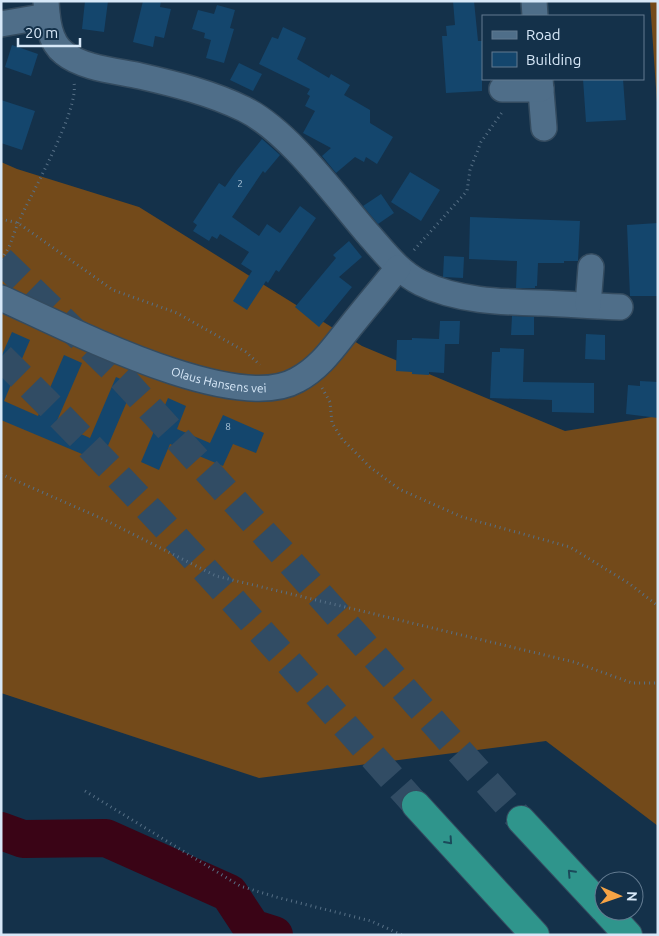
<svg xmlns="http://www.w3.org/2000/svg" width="659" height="936" font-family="Ubuntu,sans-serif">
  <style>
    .forest { fill: #734a1a }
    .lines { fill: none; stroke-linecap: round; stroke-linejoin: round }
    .river { stroke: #3a0416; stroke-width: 38 }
    .building { fill: #14466d }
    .highway-tunnel { stroke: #314c64; stroke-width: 28; stroke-dasharray: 28 14; stroke-linecap: butt }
    .street-casing { stroke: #344b5f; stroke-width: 28 }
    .highway-casing { stroke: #344b5f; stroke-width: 30 }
    .path { stroke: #577086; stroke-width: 3; stroke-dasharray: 1 4; stroke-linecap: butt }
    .street { stroke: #4f6e89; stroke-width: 25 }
    .highway { stroke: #2f958c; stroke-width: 28 }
    .oneway { stroke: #1b4a5a }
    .labels { text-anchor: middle; stroke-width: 5; stroke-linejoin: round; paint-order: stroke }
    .number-label { font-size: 10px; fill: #a6c0d5 }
    .street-label { font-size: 12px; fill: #d7e8f8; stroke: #14314a }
  </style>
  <rect width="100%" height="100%" fill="#14314a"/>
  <path class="forest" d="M650,1H658V117Z
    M1,162L17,169L139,207L362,346L565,431L658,416V826L546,741L259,778L1,693Z"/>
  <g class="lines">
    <path class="river" d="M1,831L23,839L106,838L229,893L252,928L274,935"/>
  </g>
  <path class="building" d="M85,1H108L104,32L82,29Z
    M143,1H161L160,7L171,9L164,38L155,36L153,47L133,42Z
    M453,1H474L478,41H482V91L446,93L442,36H447L446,26L455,25Z
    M217,5L235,10L230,28L234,29L224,63L206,58L211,40L204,38L205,33L192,29L198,10L214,14Z
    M283,27L306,38L297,59L329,78L331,74L350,85L344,95L370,110V123L393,137L377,164L366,157L364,162L355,157L336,173L322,156L331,148L303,133L315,111L305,106L310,96L307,94L310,89L259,64L272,37L278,39Z
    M12,45L38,54L31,76L5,67Z
    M239,63L262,74L253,91L230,80Z
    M583,79H623L626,120L586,122Z
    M1,100L35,111L22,150L1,143Z
    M262,139L280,155L265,173L263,171L232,217L259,236L267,224L280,233L300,206L316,218L279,272L276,270L268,283L266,281L247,310L233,301L252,271L241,264L249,252L220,234L217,239L212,236L209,241L193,231L197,225L193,222L219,183L225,187L237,170Z
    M410,172L440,190L421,221L391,202Z
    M381,194L394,213L378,224L363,206Z
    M470,217L580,221L578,261H564V263H538L537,286H535V288H516L517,261L469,259Z
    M658,223L657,296H630L627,225Z
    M349,241L362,257L339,277L352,287L319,327L295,307L336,258L333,255Z
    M444,256L464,257L463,278L443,277Z
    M512,316L534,317V335H511Z
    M440,321H460L459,344H445L444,373L429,372V375L412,374V372L396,371L397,340H412V338L439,339Z
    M12,332L30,340L4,401L38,416L64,355L82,363L56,423L90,438L116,377L134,385L101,462L1,420V357Z
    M586,334L605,335V360L585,359Z
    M500,348L524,349L523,382L594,383V413L552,412V400L490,398L492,352H500Z
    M640,381L658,382V418L626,414L628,385L640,386Z
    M168,398L186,406L177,429L210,443L223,415L264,433L256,453L233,444L223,466L170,444L159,470L141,462Z"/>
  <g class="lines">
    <path class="highway-tunnel" d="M1,260L124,380L284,555L521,820
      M1,357C146,499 280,653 416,805"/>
    <g class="street-casing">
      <g id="street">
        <path d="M46,1C47,19 49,42 64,53C82,68 117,71 140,76C175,84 211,93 244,109C289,131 336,197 369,235C385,253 399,272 421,283C457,301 502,302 540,303C567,304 593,306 620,307"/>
        <path d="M534,1L535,16"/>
        <path d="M1,24L47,16"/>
        <path d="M540,79L544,128"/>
        <path d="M502,89H541"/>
        <path id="s1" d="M1,298C64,326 234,416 297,380C320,368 334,347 350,327C366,307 382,288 398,268"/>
        <path d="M588,305L591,267"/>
      </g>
    </g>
    <g class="highway-casing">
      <path id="highway" d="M416,805L535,935
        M521,820L604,909
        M606,911L628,935"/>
    </g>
    <path class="path" d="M1,219L18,223L113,290L177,313L246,352L260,365
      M414,250L467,191L470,170L481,142L503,111
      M1,259C12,246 12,236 19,221C32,192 79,111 74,83
      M322,388L330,402L332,423L342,439L370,467L399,489L462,517L570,547L630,584L658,606
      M1,474L105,520L216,576L574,662L632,683H658
      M85,791L240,886L276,897L371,921L402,935"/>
    <use href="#street" class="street"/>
    <use href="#highway" class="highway"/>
  </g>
  <defs><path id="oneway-chevron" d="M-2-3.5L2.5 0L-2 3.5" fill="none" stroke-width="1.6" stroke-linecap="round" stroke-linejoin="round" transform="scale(1.25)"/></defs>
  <g class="oneway">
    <use href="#oneway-chevron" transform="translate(449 841) rotate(48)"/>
    <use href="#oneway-chevron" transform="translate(571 873) rotate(-133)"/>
  </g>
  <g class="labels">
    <g class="number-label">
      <text x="240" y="187">2</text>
      <text x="228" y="430">8</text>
    </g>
    <g class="street-label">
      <text dy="4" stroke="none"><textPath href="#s1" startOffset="234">Olaus Hansens vei</textPath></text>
    </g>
  </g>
  <rect width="659" height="936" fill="none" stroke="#d7e8f8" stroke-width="5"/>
  <rect x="482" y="15" width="162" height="65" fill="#14314a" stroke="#627a90"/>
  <rect x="492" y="31" width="25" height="8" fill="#4f6e89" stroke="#627a90"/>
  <text x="526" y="40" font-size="15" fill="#d7e8f8">Road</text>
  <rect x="492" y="52" width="25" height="15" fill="#14466d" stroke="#627a90"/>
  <text x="526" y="65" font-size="15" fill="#d7e8f8">Building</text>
  <g transform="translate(619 896) rotate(92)"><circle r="24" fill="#14314a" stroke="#627a90"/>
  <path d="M0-4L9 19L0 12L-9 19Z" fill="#f5a345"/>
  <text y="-8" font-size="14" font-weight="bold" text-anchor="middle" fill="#d7e8f8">N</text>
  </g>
  <path d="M18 38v8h62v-8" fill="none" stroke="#d7e8f8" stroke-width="2.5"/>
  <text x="25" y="38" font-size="15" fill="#d7e8f8" stroke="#14314a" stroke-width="4" paint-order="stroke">20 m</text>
</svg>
